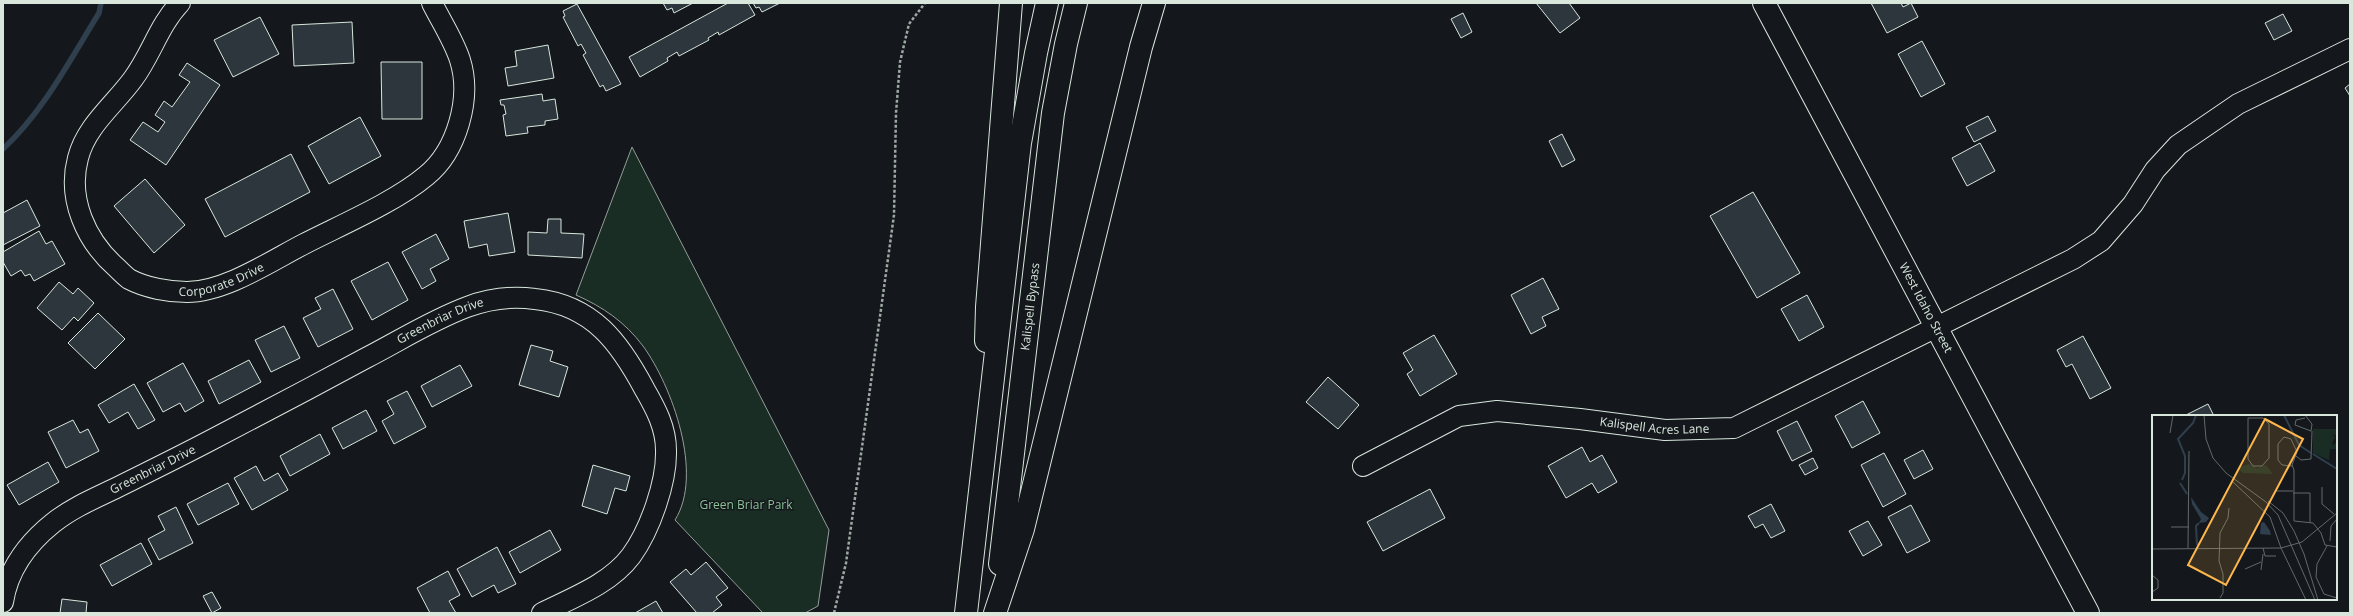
<svg xmlns="http://www.w3.org/2000/svg" width="2353" height="616" font-family="'Open Sans',sans-serif">
  <style>
    .green { fill: #1a2d24; stroke: #939e99 }
    .lines { fill: none; stroke-linecap: round; stroke-linejoin: round }
    .stream { stroke: #2f3f4d; stroke-width: 5.5 }
    .building { fill: #2c363c; stroke: #d8e6dc }
    .minor-casing { stroke: #d8e6dc; stroke-width: 22 }
    .highway-casing { stroke: #d8e6dc; stroke-width: 24 }
    .path { stroke: #9da8a2; stroke-width: 2.5; stroke-dasharray: 3 2; stroke-linecap: butt }
    .minor { stroke: #14181c; stroke-width: 20 }
    .highway { stroke: #14181c; stroke-width: 22 }
    .labels { text-anchor: middle; stroke-width: 3; stroke-linejoin: round; paint-order: stroke }
    .street-label { font-size: 12px; fill: #d8e6dc; stroke: #14181c }
    .park-label { font-size: 12px; fill: #8ac095; stroke: #14181c }
    .inset-river { fill: none; stroke: #2f3f4d; stroke-width: 2 }
    .inset-road { fill: none; stroke: #626a69; stroke-width: 1 }
    .view { fill: #ffb74d; fill-opacity: 0.15; stroke: #ffb74d; stroke-width: 2 }
    .inset-edge { fill: none; stroke: #d8e6dc; stroke-width: 2 }
  </style>
  <rect width="100%" height="100%" fill="#14181c"/>
  <path class="green" d="M632,147L829,530L818,606L805,613H763L675,520C704,474 672,386 643,346C625,322 603,307 576,295Z"/>
  <g class="lines">
    <path class="stream" d="M3,149C43,112 70,60 99,13L101,3"/>
  </g>
  <path class="building" d="M663,3H693L674,13L672,8L667,10Z
    M728,3H748L755,15L719,35L718,32L708,38L709,40L679,56L677,52L667,58L668,61L640,77L629,57Z
    M753,3H780L762,12L759,7L756,8Z
    M1536,3H1569L1580,18L1560,33Z
    M1871,3H1901L1903,7L1911,3L1918,17L1887,33Z
    M577,4L621,84L606,91L603,85L600,87L583,55L586,53L581,44L578,46L563,17L565,16L563,11Z
    M1463,13L1472,32L1461,38L1451,19Z
    M2283,14L2292,31L2274,40L2265,23Z
    M260,17L279,54L233,77L214,40Z
    M352,22L354,63L294,66L292,25Z
    M1922,41L1945,84L1921,97L1898,54Z
    M548,45L554,78L508,86L505,68L517,66L515,51Z
    M381,62H422V119H382Z
    M187,63L220,85L166,165L130,140L143,122L158,132L165,122L155,115L164,101L172,107L190,82L179,75Z
    M2350,84V96L2345,88Z
    M542,94L543,101L555,99L558,119L545,121V125L527,127L528,133L506,136L503,115L506,114L504,105H501L500,100Z
    M1988,116L1996,131L1974,142L1966,127Z
    M360,117L381,156L329,184L308,146Z
    M1562,134L1575,160L1562,167L1549,141Z
    M1980,143L1995,171L1967,186L1952,158Z
    M291,154L310,192L225,237L205,199Z
    M145,179L185,225L154,253L114,206Z
    M1753,192L1800,273L1757,298L1710,216Z
    M27,200L40,226L3,245V213Z
    M508,213L515,252L489,256L487,244L469,248L464,221Z
    M548,219H561V233L584,234L582,258L528,255V232L547,233Z
    M39,231L46,244L52,241L65,264L34,281L30,274L25,276L21,270L11,276L3,262V252Z
    M436,234L449,259L430,269L436,281L422,289L402,252Z
    M388,262L408,300L372,320L351,281Z
    M1543,278L1559,309L1542,317L1546,326L1531,334L1511,295Z
    M59,282L73,294L78,288L94,303L78,321L74,317L62,330L37,308Z
    M333,289L353,329L318,347L303,318L321,309L315,298Z
    M1807,295L1824,327L1799,341L1781,309Z
    M98,313L125,339L95,369L68,343Z
    M284,326L300,358L271,372L255,340Z
    M1434,335L1457,374L1420,396L1407,374L1413,370L1403,353Z
    M2083,336L2111,388L2090,399L2072,364L2066,367L2057,350Z
    M531,345L553,351L550,361L568,367L559,397L519,385Z
    M249,360L261,382L219,404L208,381Z
    M183,363L204,401L185,412L180,403L163,412L147,383Z
    M460,365L472,386L432,407L421,386Z
    M1328,377L1359,405L1338,429L1306,402Z
    M134,384L155,420L138,429L128,412L109,423L98,405Z
    M407,391L426,427L394,444L382,421L394,414L387,401Z
    M1863,401L1880,433L1852,448L1835,416Z
    M2208,404L2214,416H2187L2186,415Z
    M366,410L377,431L343,449L332,428Z
    M73,420L80,433L88,429L99,451L66,468L48,432Z
    M1797,421L1812,451L1792,461L1777,431Z
    M320,434L330,454L290,476L280,456Z
    M1582,447L1590,462L1602,455L1617,482L1598,493L1592,483L1566,498L1548,466Z
    M1923,450L1933,469L1914,479L1904,460Z
    M1884,453L1906,494L1883,507L1861,465Z
    M1813,458L1818,468L1805,475L1799,465Z
    M48,462L59,482L19,505L7,485Z
    M593,465L630,476L626,491L615,488L607,514L582,506Z
    M256,466L264,481L278,473L288,490L252,510L234,478Z
    M228,483L239,504L198,525L187,504Z
    M1430,489L1445,518L1383,551L1367,522Z
    M1771,504L1785,531L1771,538L1763,524L1755,528L1748,516Z
    M1911,505L1930,541L1907,553L1888,517Z
    M176,507L193,543L159,560L148,539L165,530L158,516Z
    M1868,521L1882,545L1863,556L1849,531Z
    M550,530L561,550L520,573L509,552Z
    M141,543L152,564L112,586L100,565Z
    M497,547L516,584L498,593L494,585L472,597L457,569Z
    M706,562L728,588L716,597L722,605L712,613H697L670,582L686,569L691,575Z
    M448,571L460,595L449,601L456,613H430L417,588Z
    M212,592L221,608L212,613L203,596Z
    M62,599L87,602L86,613H60Z
    M656,601L663,613H635Z"/>
  <g class="lines">
    <g class="minor-casing">
      <g id="minor">
        <path id="s1" d="M180,3C159,25 151,55 133,79C114,105 86,126 78,158C67,199 86,241 117,268C121,272 125,276 129,279C146,288 169,292 187,292C225,292 271,261 304,244C341,225 395,202 426,176C457,151 472,98 460,60C454,41 441,21 432,3"/>
        <path id="s2" d="M1363,466L1459,416L1497,411L1580,419L1665,430L1734,428L2073,259L2101,241L2133,204L2155,170L2178,145L2238,104L2350,49"/>
        <path id="s3" d="M3,602C8,570 28,543 53,523C72,508 93,499 114,489C148,472 181,456 215,438C265,412 316,385 366,358C399,341 432,320 467,307C488,299 513,296 535,299C593,305 620,343 645,390C656,409 666,428 666,450C667,482 650,530 631,556C610,584 572,598 542,613"/>
      </g>
    </g>
    <g class="highway-casing">
      <g id="highway">
        <path id="s4" d="M1764,3L2088,613"/>
        <path d="M986,341L987,307L1011,3"/>
        <path id="s5" d="M1000,564L1053,113L1066,44L1076,3"/>
        <path d="M966,613L1020,143L1036,53L1047,3"/>
        <path d="M995,613L1023,529L1141,47L1154,3"/>
      </g>
    </g>
    <path class="path" d="M834,613L846,563L894,215L896,113L900,62L909,24L925,3"/>
    <use href="#minor" class="minor"/>
    <use href="#highway" class="highway"/>
  </g>
  <g class="labels">
    <g class="street-label">
      <text dy="4" stroke="none"><textPath href="#s1" startOffset="422">Corporate Drive</textPath></text>
      <text dy="4" stroke="none"><textPath href="#s5" startOffset="259">Kalispell Bypass</textPath></text>
      <text dy="4" stroke="none"><textPath href="#s4" startOffset="345">West Idaho Street</textPath></text>
      <text dy="4" stroke="none"><textPath href="#s3" startOffset="533">Greenbriar Drive</textPath></text>
      <text dy="4" stroke="none"><textPath href="#s2" startOffset="305">Kalispell Acres Lane</textPath></text>
      <text dy="4" stroke="none"><textPath href="#s3" startOffset="209">Greenbriar Drive</textPath></text>
    </g>
    <g class="park-label">
      <text x="746" y="509">Green Briar Park</text>
    </g>
  </g>
  <g transform="translate(2152 415)">
    <rect width="185" height="185" fill="#14181c"/>
    <path d="M161,14H185V21L180,19L183,22L180,29L181,30L185,27V34H178L177,45L161,38ZM97,49L105,53L114,50L121,59L91,58L87,55V52Z" fill="#1a2d24"/>
    <path d="M39,82L49,97L57,103L54,107L47,108L49,104L40,89ZM112,107L118,116L119,120L108,119L109,108Z" fill="#2f3f4d"/>
    <path class="inset-river" d="M132,0L147,30L159,38M161,39L185,54M30,65L33,58V41L26,24L41,8L44,0M28,68L35,79M45,130L44,111L47,108"/>
    <path class="inset-road" d="M52,0L54,24L61,43L74,58L114,87L126,100L163,185M153,0L160,9L159,16L143,10L144,5L153,3M96,3H111L117,9V43L110,51H101L96,44ZM18,18L21,0M144,41L149,45L159,44L160,16M140,51L130,50L126,45V29L132,22L139,24L145,37L140,50L142,55V106L161,108L169,118L173,130L185,132M80,66L118,102L129,133L154,185M170,72V89L182,99M124,76H141M141,78H158V107M116,86L131,98L142,116L152,139L166,185M19,112H37M178,126L179,111L185,104M175,131L165,149L164,162L172,179L185,183M36,133L37,36M111,133L113,141H124M0,134L129,133L150,127L185,98M93,154L109,147M109,155L111,139M0,160L6,165V173L0,177M68,183L71,178V159L67,146L68,118L76,103L77,93"/>
    <path class="view" d="M113,4L151,24L74,170L36,150Z"/>
    <rect width="185" height="185" class="inset-edge"/>
  </g>
  <rect width="2353" height="616" fill="none" stroke="#d8e6dc" stroke-width="8"/>
</svg>
